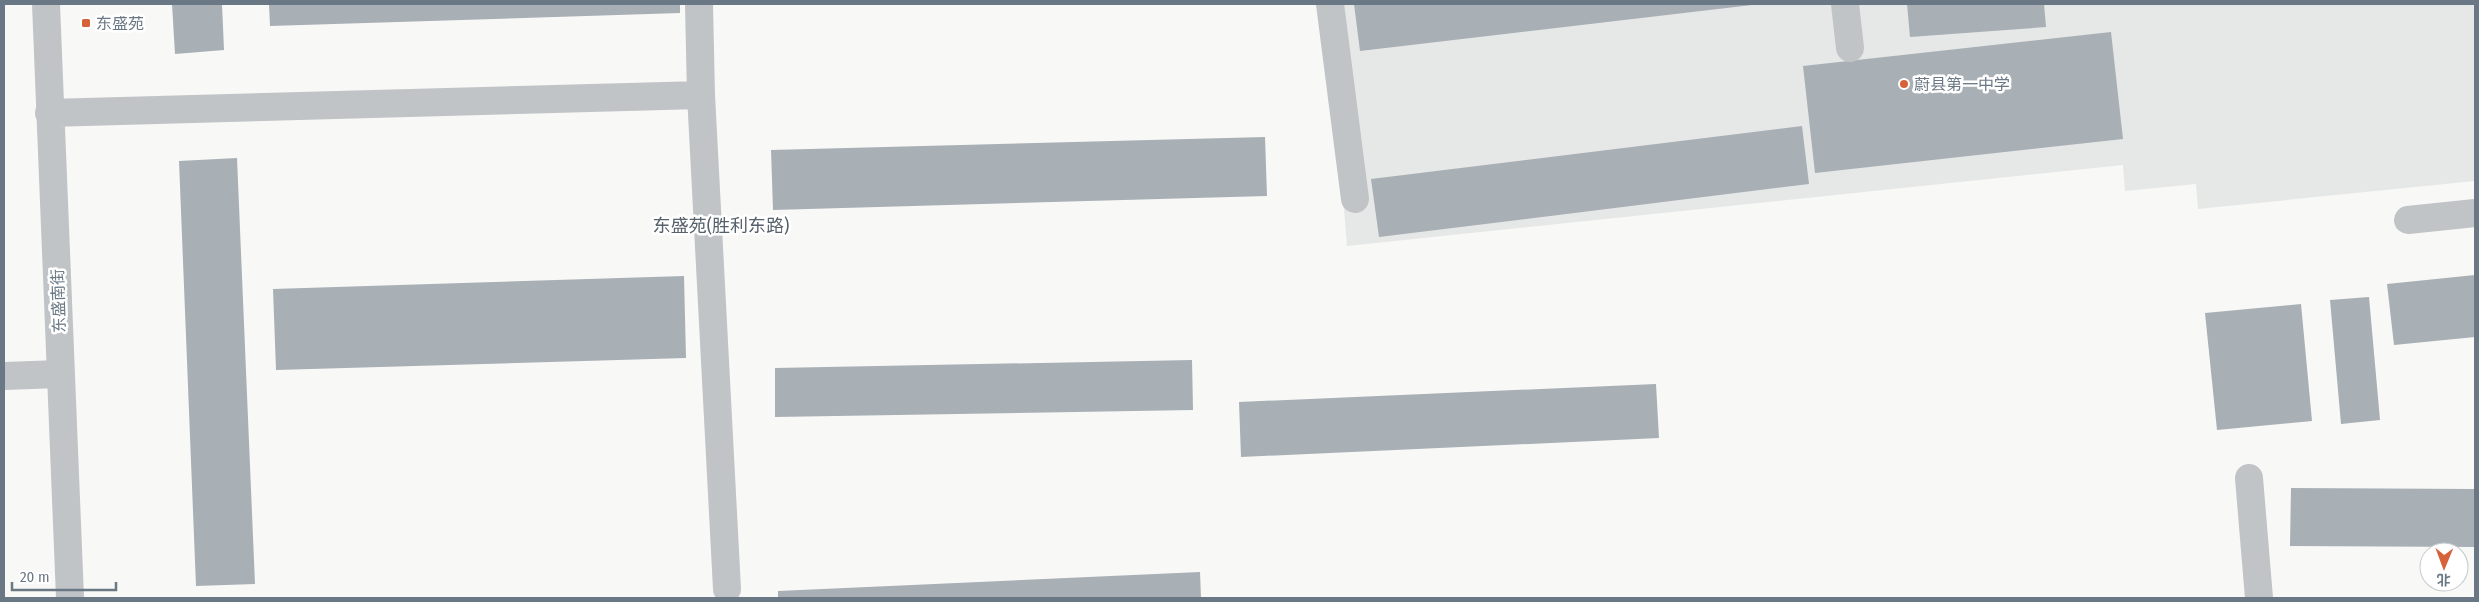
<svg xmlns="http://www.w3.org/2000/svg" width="2479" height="602" font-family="'Fira Sans Condensed','Noto Sans SC',sans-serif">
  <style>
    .built { fill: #e6e7e7 }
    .building { fill: #a8afb5 }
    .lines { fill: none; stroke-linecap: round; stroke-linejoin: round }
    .minor { stroke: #c0c4c7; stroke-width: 28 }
    .poi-dot { fill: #d66239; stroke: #fff; stroke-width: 2 }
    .labels { text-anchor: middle; stroke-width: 5; stroke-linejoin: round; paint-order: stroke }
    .poi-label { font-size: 16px; fill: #6a7885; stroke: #fff; text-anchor: start }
    .street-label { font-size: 16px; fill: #6a7885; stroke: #fff }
    .neighbourhood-label { font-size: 18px; fill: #57616b; stroke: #fff }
  </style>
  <rect width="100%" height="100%" fill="#f8f8f6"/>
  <path class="built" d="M1327,4H2475V181L2198,209L2196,184L2125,191L2123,165L1347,246Z"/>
  <path class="building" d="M172,4H222L224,50L175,54Z
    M269,4H680V13L270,26Z
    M1354,4H1752V5L1360,51Z
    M1907,4H2044L2046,27L1910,37Z
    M2111,32L2123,139L1815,173L1803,66Z
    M1802,126L1809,184L1379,237L1371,179Z
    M1265,137L1267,196L773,210L771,150Z
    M237,158L255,584L196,586L179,161Z
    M2475,275V337L2394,345L2387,284Z
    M684,276L686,358L276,370L273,289Z
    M2369,297L2380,420L2341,424L2330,300Z
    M2301,304L2312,421L2217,430L2205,313Z
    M1192,360L1193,410L775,417V368Z
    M1656,384L1659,438L1241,457L1239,402Z
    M2291,488L2475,489V547L2290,546Z
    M1200,572L1201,598H778V591Z"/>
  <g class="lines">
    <path class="minor" d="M46,4L70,598
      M699,4L701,95L727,589
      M1330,4L1355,199
      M1845,4L1850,48
      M49,113L701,95
      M2408,220L2475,213
      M4,376L60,374
      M2249,478L2259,598"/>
  </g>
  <g class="poi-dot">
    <rect x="81" y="18" width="10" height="10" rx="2.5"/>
    <circle cx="1904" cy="84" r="5"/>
  </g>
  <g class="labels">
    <g class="poi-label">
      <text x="96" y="29">东盛苑</text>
      <text x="1914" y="90">蔚县第一中学</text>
    </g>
    <g class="street-label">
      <text transform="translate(58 301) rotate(-92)" y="6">东盛南街</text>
    </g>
    <g class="neighbourhood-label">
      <text x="721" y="232">东盛苑(胜利东路)</text>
    </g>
  </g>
  <rect width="2479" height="602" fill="none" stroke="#6a7885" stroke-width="10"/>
  <g transform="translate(2444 567) rotate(181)"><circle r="24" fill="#ffffff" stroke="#c3c9ce"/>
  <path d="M0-4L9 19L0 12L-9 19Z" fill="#d66239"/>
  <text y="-8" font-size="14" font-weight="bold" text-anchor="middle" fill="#6a7885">北</text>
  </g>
  <path d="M12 582v8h104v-8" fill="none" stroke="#6a7885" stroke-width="2.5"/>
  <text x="20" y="582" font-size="15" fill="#6a7885" stroke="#ffffff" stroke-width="4" paint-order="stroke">20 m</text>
</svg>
